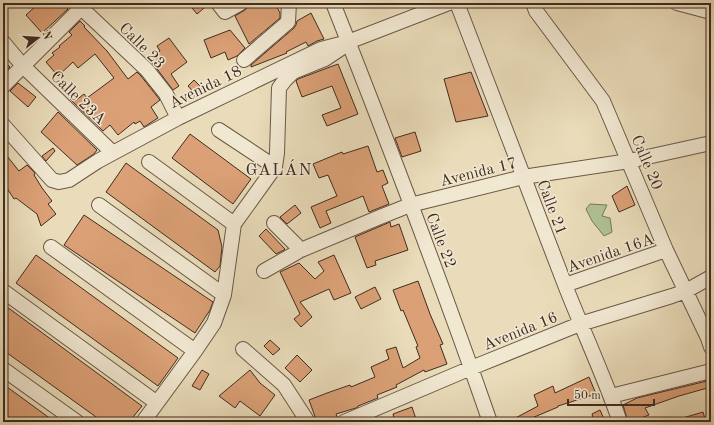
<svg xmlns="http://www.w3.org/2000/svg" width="714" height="425" font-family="'Old Standard TT',serif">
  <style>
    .green { fill: #b1c294; stroke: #78775a }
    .building { fill: #dba076; stroke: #402c21 }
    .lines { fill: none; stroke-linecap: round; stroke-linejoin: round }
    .street-casing { stroke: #6a5847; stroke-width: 16 }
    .street { stroke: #f1e8d2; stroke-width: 14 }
    .labels { text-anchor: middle; stroke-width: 3; stroke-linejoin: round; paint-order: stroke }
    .street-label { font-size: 16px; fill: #402c21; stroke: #f1e8d2 }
    .neighbourhood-label { font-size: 17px; letter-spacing: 1px; fill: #402c21; stroke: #f1e8d2 }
  </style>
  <rect width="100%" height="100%" fill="#eadcba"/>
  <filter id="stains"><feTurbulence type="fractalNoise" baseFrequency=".005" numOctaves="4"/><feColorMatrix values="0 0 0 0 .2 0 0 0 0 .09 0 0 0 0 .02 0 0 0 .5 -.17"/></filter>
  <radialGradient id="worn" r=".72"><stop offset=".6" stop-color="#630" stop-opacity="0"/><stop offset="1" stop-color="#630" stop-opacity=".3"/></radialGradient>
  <path class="green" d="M590,204L607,205L602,216L610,218L612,232L604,236L592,221L586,209Z"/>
  <path class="building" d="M39,3H62L68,9L42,33L26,15Z
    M188,3H210L197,14Z
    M249,3H275L280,13V18L249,44L235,16L245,10L248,7Z
    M311,13L324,39L317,41L308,46L306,42L286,52L287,53L251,67V65L294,28L296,25L297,21Z
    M80,21L85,26L84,27L107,51L128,79L137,72L141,76L160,100L151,107L158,118L144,127L140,121L135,124L134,122L118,135L110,125L103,131L70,99L72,97L75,101L84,94L87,98L114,78L95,54L78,68L73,62L58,76L46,62L54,55L52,53L60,47L59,46L72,35L69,32Z
    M230,30L245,48L237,56L228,60L225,52L211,58L204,40Z
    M169,38L187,62L171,74L179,86L173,90L154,65L148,60L160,51L157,46Z
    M3,60L10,67L3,74Z
    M338,64L358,114L327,126L322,115L341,108L332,86L302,97L296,81L298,79Z
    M471,72L488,116L456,122L444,79Z
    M194,80L202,88L196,95L188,86Z
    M18,83L36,97L28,107L10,91Z
    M58,112L97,150L94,154L77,165L41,132Z
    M415,132L421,151L402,157L395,138Z
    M190,134L251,179L233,204L172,158Z
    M368,146L377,172L383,170L388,183L382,186L389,204L369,212L363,196L326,211L331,223L320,228L311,207L337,196L328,175L319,178L313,164L342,152L343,154Z
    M53,148L55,151L46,161L42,156Z
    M3,151L19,171L27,165L35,173L34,175L42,188L52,201L48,204L56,214L41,226L37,214L16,198L14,199L3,182Z
    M126,163L218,230L222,247L220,266L215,272L106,192Z
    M627,186L635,205L619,212L612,196Z
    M295,205L301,213L287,224L280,217Z
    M84,215L213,302L210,310L195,333L64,245Z
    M390,222L391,227L399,224L408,250L375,261L376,265L367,268L355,237Z
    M266,229L285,249L284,250L276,254L259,236Z
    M36,255L178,358L158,386L16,283Z
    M334,255L351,293L334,300L329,289L300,302L312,317L301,327L294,319L300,314L280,272L299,263L315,279L324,271L318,262Z
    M418,281L430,314L443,344L440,345L447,364L425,372L424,370L396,385L397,387L377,395L378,398L358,406V407L356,408L336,414L337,417L336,420L330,422H317L309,400L327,393L350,385L351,387L375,377L371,367L389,359L386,350L396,347L403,368L420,358L416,347L418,346L403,310L401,311L393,290Z
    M375,287L381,299L361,309L355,297Z
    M3,304L142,406L129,422H103L3,350Z
    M270,340L280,349L273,355L264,346Z
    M297,355L312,370L300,382L285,368Z
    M202,370L209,374L200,390L192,386Z
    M250,370L260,383L275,395L260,416L240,401L235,408L219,396Z
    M589,377L596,394L558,406V407L532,418L534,422H508L538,406L534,395L553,386L555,393Z
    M711,380V387L679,396L645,408L649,415L631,422H628L623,405L637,398Z
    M3,384L55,422H15L3,413Z
    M412,407L417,422H395L393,414Z
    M600,410L604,419L597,422H594L592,414Z
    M703,412L706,422H676V420Z"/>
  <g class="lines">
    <g class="street-casing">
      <path id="street" d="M76,3L147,70L166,94L178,118
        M218,3L225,12L241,3
        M333,3C388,142 441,281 490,422
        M457,3L565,285C583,331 604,376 620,422
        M533,3L536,11L603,101L666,250L708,338L711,347
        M677,3L711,12
        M3,42L23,66L113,153
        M244,60L288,22L289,3
        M3,86L86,3
        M3,125L52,180L59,182L69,180L98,161L178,118L321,49L348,42L449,3
        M219,130L275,167
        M149,162L234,224
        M99,205L224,295
        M274,223L301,250
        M51,247L195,351
        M264,271L301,250L380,217L410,205L523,177L629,161L711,143
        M565,285L666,250
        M3,291L157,403
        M243,349L284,385L308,422
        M3,369L77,422
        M611,396L711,371
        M143,422L195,351L214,323L224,295L234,224L275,167L277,153L279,88L285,80L293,72L325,59L343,47
        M344,422L471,368L580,324L672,296L686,291L711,277"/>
    </g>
    <use href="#street" class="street"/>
  </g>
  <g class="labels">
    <g class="street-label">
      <text transform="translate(143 45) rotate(45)" y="6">Calle 23</text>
      <text transform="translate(205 86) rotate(-26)" y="6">Avenida 18</text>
      <text transform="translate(79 97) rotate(44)" y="6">Calle 23A</text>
      <text transform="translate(648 162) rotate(67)" y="6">Calle 20</text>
      <text transform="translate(478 171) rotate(-14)" y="6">Avenida 17</text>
      <text transform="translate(553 207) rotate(69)" y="6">Calle 21</text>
      <text transform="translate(442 240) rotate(69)" y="6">Calle 22</text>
      <text transform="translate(610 252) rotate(-19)" y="6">Avenida 16A</text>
      <text transform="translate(520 330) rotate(-22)" y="6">Avenida 16</text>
    </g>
    <g class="neighbourhood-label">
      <text x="279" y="175">GALÁN</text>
    </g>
  </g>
  <rect width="714" height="425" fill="none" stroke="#eadcba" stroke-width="16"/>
  <rect x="4" y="4" width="706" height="417" fill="none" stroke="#402c21" stroke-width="2"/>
  <rect x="8" y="8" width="698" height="409" fill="none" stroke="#402c21"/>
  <g transform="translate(38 38) rotate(73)" stroke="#f1e8d2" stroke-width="3" paint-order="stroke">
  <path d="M0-3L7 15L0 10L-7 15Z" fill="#402c21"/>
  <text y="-6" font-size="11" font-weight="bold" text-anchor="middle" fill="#402c21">N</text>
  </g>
  <path d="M568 399v6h86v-6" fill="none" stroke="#402c21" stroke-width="2"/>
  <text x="574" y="399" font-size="12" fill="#402c21" stroke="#f1e8d2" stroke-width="3" paint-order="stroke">50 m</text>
  <rect width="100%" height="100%" filter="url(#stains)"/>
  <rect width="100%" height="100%" fill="url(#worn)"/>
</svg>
